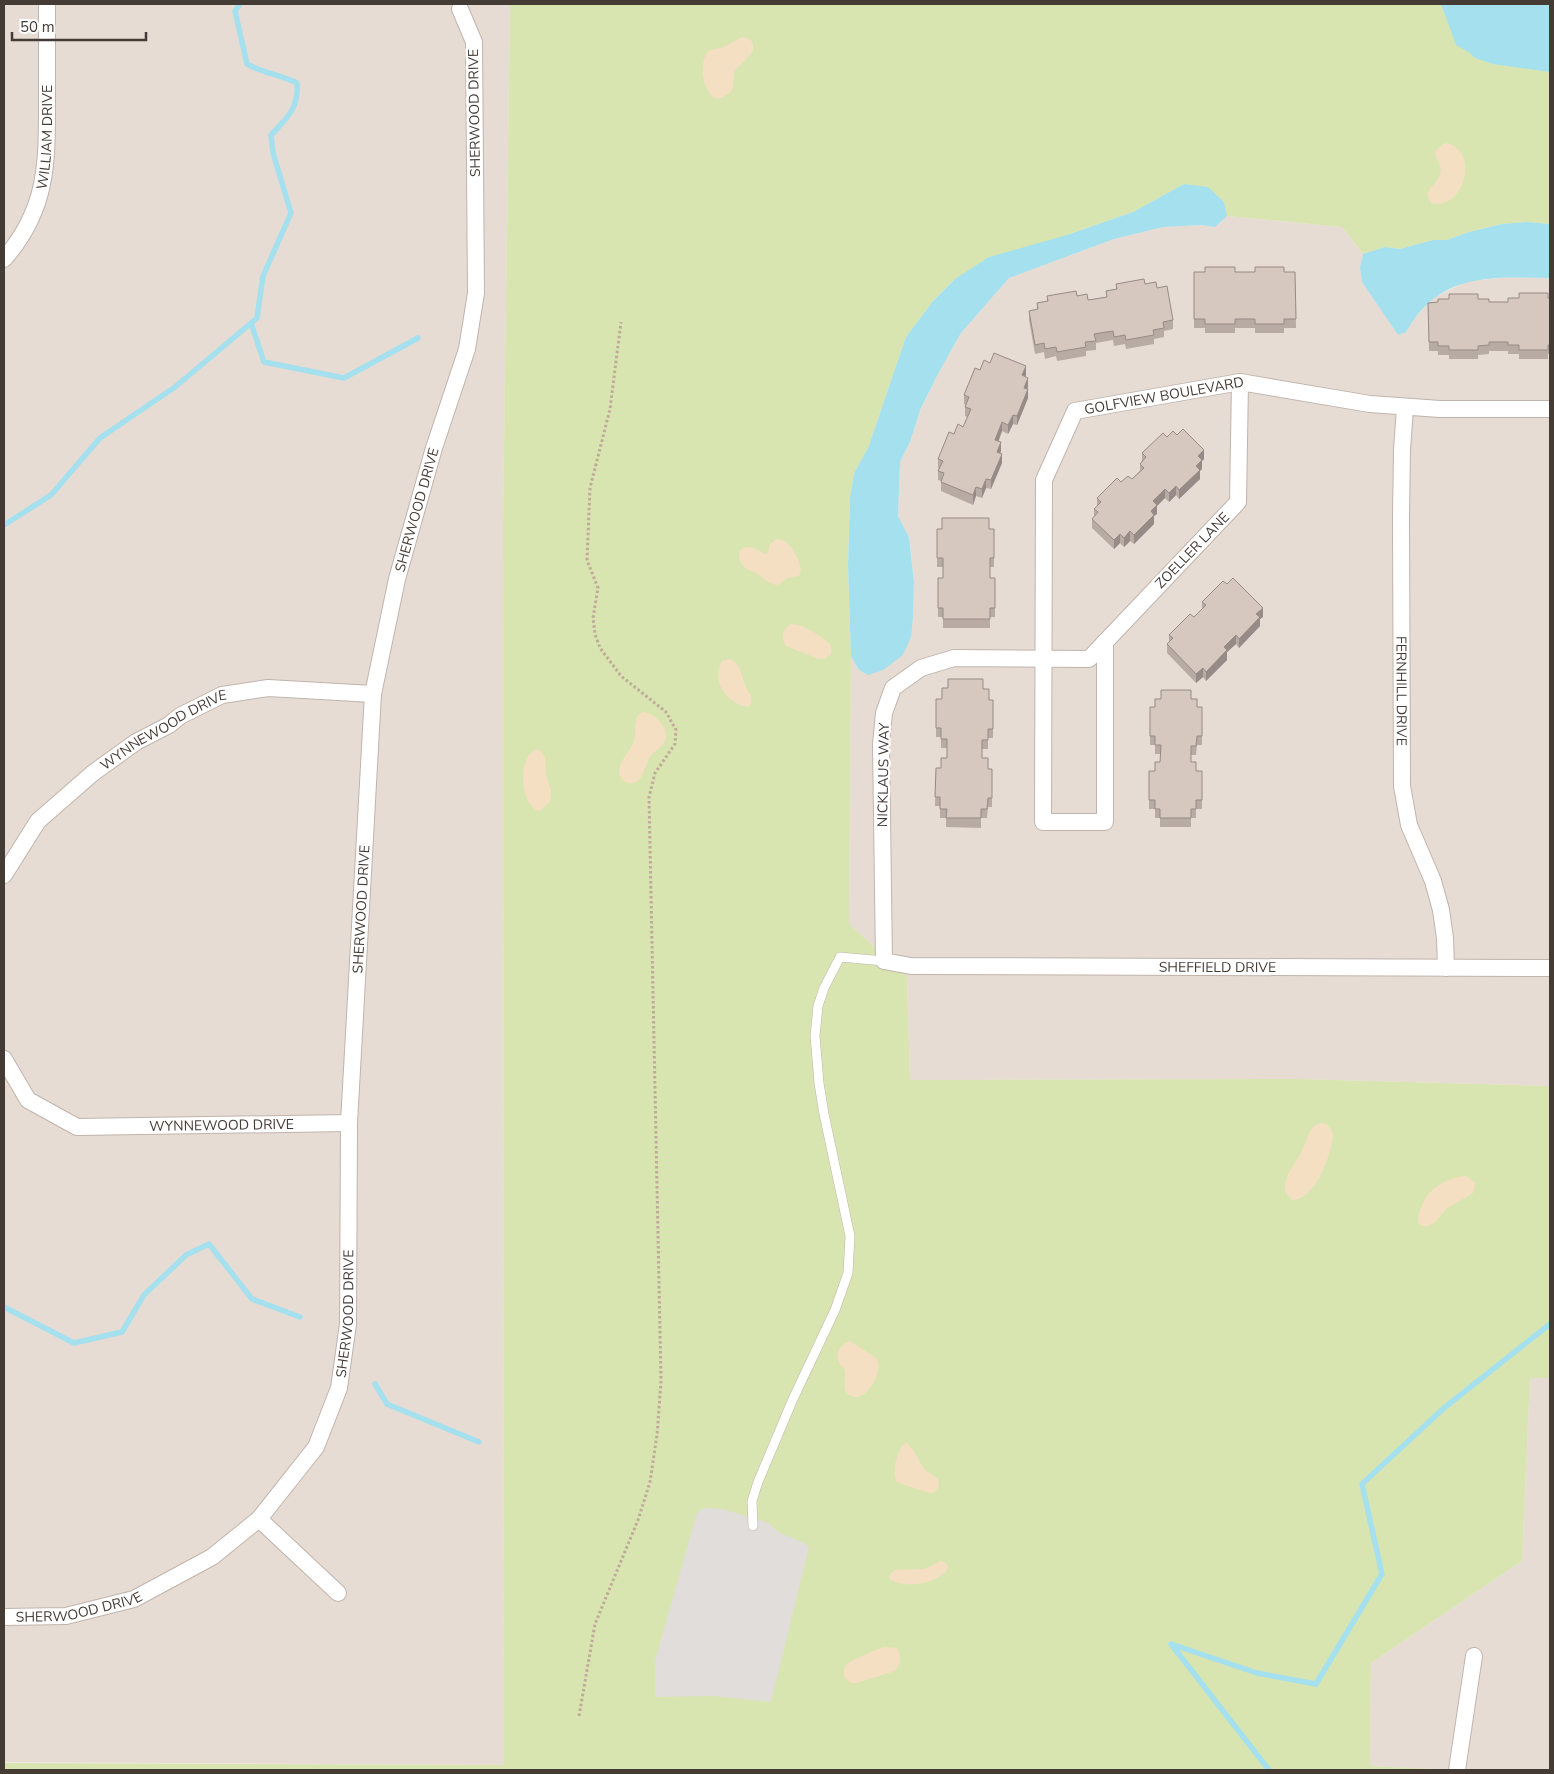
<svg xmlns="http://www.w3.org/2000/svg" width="1554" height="1774" font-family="'Nunito Sans',sans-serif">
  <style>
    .residential { fill: #e6dcd4 }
    .green { fill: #d9e5b0 }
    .sand { fill: #f5dfc2 }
    .parking { fill: #e0dddb }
    .water { fill: #a4e0ed }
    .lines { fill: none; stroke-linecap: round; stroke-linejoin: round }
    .stream { stroke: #a4e0ed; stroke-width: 5.5 }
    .lane-casing { stroke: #c0b4ac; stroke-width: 10 }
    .street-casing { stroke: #c0b4ac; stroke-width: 18 }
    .path { stroke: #bea99b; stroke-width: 3; stroke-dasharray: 2.5 2.5; stroke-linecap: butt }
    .lane { stroke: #fff; stroke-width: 9 }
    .street { stroke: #fff; stroke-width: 16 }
    .wall { fill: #b8aba4 }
    .shaded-wall { fill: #968b86 }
    .building { fill: #d6c7bf; stroke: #968b86 }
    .labels { text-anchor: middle; stroke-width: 5; stroke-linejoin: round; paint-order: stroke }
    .street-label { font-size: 14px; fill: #443b35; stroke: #fff }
  </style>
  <rect width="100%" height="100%" fill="#f2ece6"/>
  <path class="residential" d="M4,4H510L503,522L504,1765L4,1762Z
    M1227,216L1342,227L1363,254L1360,267L1362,282L1398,335L1406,332L1413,320L1433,298L1462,284L1470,281L1511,277L1550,278V1086L1298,1079L910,1080L907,976L849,924L851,656L859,670L913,617L914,582L911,553L909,537L898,516L900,462L910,442L921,409L939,372L961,333L1009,278L1114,239L1163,227L1201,225L1215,227Z
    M1530,1378H1550V1770H1457L1370,1766L1371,1663L1522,1561Z"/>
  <path class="green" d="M510,4H1550V224L1527,222L1502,224L1469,232L1447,240H1433L1400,249L1385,247L1363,254L1342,227L1227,216L1224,202L1184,184L1133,212L1067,235L955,279L933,301L906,337L868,448L854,473L850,498L848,566L851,656L849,924L907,976L910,1080L1298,1079L1550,1086V1378H1530L1522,1561L1371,1663L1370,1766L1457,1770H4V1763L504,1765L503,522Z"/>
  <path class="sand" d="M742,37C746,38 750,38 752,42C758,55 739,63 734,72L733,86L731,92L721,98H714C702,89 699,63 708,51L724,47Z
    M1447,143C1481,153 1463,211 1431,203L1427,194C1431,185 1444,177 1440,166C1439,160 1435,157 1435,151L1443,144Z
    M776,539C790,539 799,558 801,570L799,576L787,578L778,585C768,584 766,580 758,574C754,571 748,571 744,567C730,548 748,541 764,554L768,553L770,544Z
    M791,624C801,623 824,637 831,646V654L824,659H819L786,646C781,638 782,629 791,624Z
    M730,659C744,664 741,686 751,695V705L748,707C726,703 711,681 722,661Z
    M642,712C653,712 671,728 665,741C662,748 653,751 649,758C645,766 643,781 633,783C629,784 625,782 622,779C612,766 631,752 634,741C637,731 632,718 642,712Z
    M536,750L541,751L545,757L546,775L551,791L550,802L540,811C520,808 517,756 536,750Z
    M1322,1123L1328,1125L1333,1134C1332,1153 1316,1199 1293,1200C1273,1187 1296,1164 1302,1151C1308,1140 1308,1125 1322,1123Z
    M1464,1176L1468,1177L1475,1183L1474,1191L1472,1194L1447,1208L1435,1222L1426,1227L1419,1224C1417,1218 1419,1211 1422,1205C1430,1187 1446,1179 1464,1176Z
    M850,1341L876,1358C886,1370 863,1411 846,1392C843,1385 846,1378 845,1371C843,1366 842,1368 840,1364C834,1354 840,1344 850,1341Z
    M906,1442L913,1450L924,1469L938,1479L939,1487L933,1493L926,1492L897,1482C891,1470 897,1451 906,1442Z
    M941,1561L946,1563L948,1568C940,1584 901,1590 889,1578L890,1574L895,1570L924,1569Z
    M884,1647L897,1648C901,1657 901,1664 895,1671L856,1683H851L844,1677C844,1673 844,1668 846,1665C851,1660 877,1649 884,1647Z"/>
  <path class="parking" d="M703,1508L722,1509L769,1523L778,1532L804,1543L809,1547L771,1702L713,1696L655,1697V1661L697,1513Z"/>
  <path class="water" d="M1441,4H1550V72L1493,64L1475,58L1470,53L1456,45Z
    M1184,184L1208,187L1224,202L1227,216L1215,227L1201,225L1163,227L1114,239L1009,278L961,333L939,372L921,408L910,442L900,462L898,516L909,537L914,582L913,617L911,637L903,655L883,670L868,675L859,670L851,656L848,566L850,498L854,473L868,448L906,337L933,301L955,279L989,257L1067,235L1133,212Z
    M1527,222L1550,224V278C1490,277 1440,272 1406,332L1398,335L1362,282L1360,267L1363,254L1385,247L1400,249L1433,240H1447L1469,232L1502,224Z"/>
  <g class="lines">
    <path class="stream" d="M251,323L264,362L344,378L418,338
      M4,525L51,495L100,438L175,387L257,318L263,276L291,213L273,153L271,135C287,118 299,108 297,83C281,75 263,73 247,64L235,11L240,4
      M4,1307L74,1343L122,1332L144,1295L186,1255L209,1244L252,1299L300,1317
      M375,1384L387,1404L479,1442
      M1269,1770L1171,1644L1257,1673L1316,1684L1382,1574L1362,1484L1444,1408L1550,1324"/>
    <g class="lane-casing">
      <path id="lane" d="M753,1526L752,1501L758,1482L793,1399L835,1310L848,1273L850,1236L824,1114L819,1083L815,1036L818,1006L824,988L840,957L884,961"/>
    </g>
    <g class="street-casing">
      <g id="street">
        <path id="s1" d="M4,259C48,209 47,163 47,99C47,67 47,35 47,4"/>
        <path id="s2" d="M1240,382L1238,502L1089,659L954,658L921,668L893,688L884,713L881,744L884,961L911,966L1550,968"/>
        <path id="s3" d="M1405,407L1402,450L1401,517L1402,786L1409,825L1433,881L1441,910L1445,938L1446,968"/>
        <path id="s4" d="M1105,642V822H1043L1044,480L1075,411L1240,382L1370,404L1440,409H1550"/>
        <path id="s5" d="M4,875L38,821L93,773L136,742L169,725L180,716L222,695L268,688L373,694"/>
        <path id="s6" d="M4,1059L28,1100L77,1127L349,1123"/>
        <path d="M259,1519L338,1593"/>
        <path id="s7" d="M4,1617L66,1616L134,1599L212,1557L259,1519L316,1447L339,1388L348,1324L349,1123L373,694L397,579L434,448L467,349L476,293L474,42L460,9"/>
        <path d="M1457,1770L1474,1656"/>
      </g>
    </g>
    <path class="path" d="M579,1716L595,1624L638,1520L650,1482L657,1435L661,1381L649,797L655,773L675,744L676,730L666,712L621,676L600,648L595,634L593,618L598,588L587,560L590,488L610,409L621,322"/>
    <use href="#lane" class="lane"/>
    <use href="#street" class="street"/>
  </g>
  <path class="wall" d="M1194,272H1295L1296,328H1284V333H1255V328H1235V333H1205V328H1194Z
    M1116,284H1145L1157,288L1173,320V329L1164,331V337L1154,339V344L1126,349L1125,344L1114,346L1113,340L1096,343V350L1086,351V356L1057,361L1056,356L1045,359L1044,352L1035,354L1029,320V311L1037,310V303L1047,301V296H1077L1088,300L1106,297V291L1116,289Z
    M1550,298V354H1548V359H1519V354H1508V351H1489V354L1478,355V359H1449V355H1438V351H1429L1428,303L1438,302L1449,299H1478L1489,302H1508Z
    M980,370L1026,375L1025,377L1028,387L1027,389L1028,398L1017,425L1013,424L1008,434L1002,431L999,441L1001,451L1000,453L1002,463L991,489L986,488L982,498L976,496L973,505L941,491V481L938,480V471L939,469L938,468V459L954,434L963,427L967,417L965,416V407L966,405L964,404V395Z
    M1167,437L1204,459L1202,461V469L1200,471V479L1179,499L1176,495L1169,502L1165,498L1157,506V514L1154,516V524L1134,544L1130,541L1124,547L1120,543L1114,549L1092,528V519L1094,516V509L1097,506V498L1121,482L1132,479L1140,471V464L1142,461V453Z
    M937,529H994V567H990V578H995V617H990V628H943V617H938V578H943V567H937Z
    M1202,602L1263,617L1260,619V626L1239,648L1236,644L1227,652V660L1206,681L1203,677L1196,683L1167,653V644L1169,642V635L1194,617L1202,609Z
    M936,699L993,700V738H988V749H982V758L988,769H992V807H988L987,818H981V828L946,827V818H940V806H935L936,768H941L947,758V748H941V737H936Z
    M1191,699L1197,707H1202V745H1197L1196,755H1191V762L1196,771H1202V809H1196V818H1191V827H1160V818H1155V809H1149V771H1155L1160,762V754H1155V745H1150V707H1155Z"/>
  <path class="shaded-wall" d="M1026,366V375L1022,384V375Z
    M1028,378V387L1024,397V388Z
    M1028,389V398L1017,425V416Z
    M1013,415V424L1008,434V425Z
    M1002,422V431L995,449V440Z
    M1001,442V451L997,461V452Z
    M1204,450V459L1202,461V469L1200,471V479L1179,499V490L1196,466L1198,456Z
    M1002,454V463L991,489V480Z
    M986,479V488L982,498V489Z
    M1176,486V495L1169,502V493Z
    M976,487V496L973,505V495Z
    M1165,489V498L1157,506V514L1154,516V524L1134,544V535L1151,511L1153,501Z
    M1130,531V541L1124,547V538Z
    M1120,534V543L1114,549V540Z
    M1263,608V617L1260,619V626L1239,648V639L1256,614Z
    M1236,635V644L1227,652V660L1206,681V672L1224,647Z
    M1203,668V677L1196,683V674Z"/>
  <path class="building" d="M1205,267H1235V272H1255V267H1284V272H1295L1296,319H1284V324H1255V319H1235V324H1205V319H1194V272H1205Z
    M1144,279L1145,284L1156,282L1157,288L1167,286L1173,320L1163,322L1164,328L1153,330L1154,335L1126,340L1125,335L1114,337L1113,331L1094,334L1096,341L1085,342L1086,347L1057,352L1056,347L1045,349L1044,343L1035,345L1029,311L1038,309L1037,303L1048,301L1047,296L1076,291L1077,296L1087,294L1088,300L1107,297L1106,291L1117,289L1116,284Z
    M1519,293H1548V298H1550V345H1548V350H1519V345H1508V342H1489V345L1478,346V350H1449V346H1438V342H1429L1428,303L1438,302V299H1449V294H1478V299H1489V302H1508V298H1519Z
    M994,353L1026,366L1022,375L1028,378L1024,388L1028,389L1017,416L1013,415L1008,425L1002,422L995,440L1001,442L997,452L1002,454L991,480L986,479L982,489L976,487L973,495L941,482L944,473L938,471L943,461L938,459L949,432L954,434L958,424L963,427L971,409L965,407L969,397L964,395L975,368L980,370L984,360L990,363Z
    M1183,429L1204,450L1198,456L1202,460L1196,466L1200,470L1179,490L1176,486L1169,493L1165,489L1153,501L1157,505L1151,511L1154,515L1134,535L1130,531L1124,538L1120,534L1114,540L1092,519L1098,512L1094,509L1101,502L1097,498L1117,478L1121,482L1128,476L1132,479L1144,468L1140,464L1146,457L1142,453L1163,433L1167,437L1173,431L1177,435Z
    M942,518H989V529H994V558H990V578H995V608H990V619H943V608H938V578H943V558H937V529H942Z
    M1233,578L1263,608L1256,614L1260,617L1239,639L1236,635L1224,647L1227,650L1206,672L1203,668L1196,674L1167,644L1173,638L1169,635L1190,614L1194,617L1206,605L1202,602L1223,581L1227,584Z
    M948,679H983V689H989V700H993V729H988V740H982V758H988V769H992V798H988L987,809H981V818H946L947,809H940V797H935L936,768H941V758H947V739H941V728H936V699H942V688H948Z
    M1161,690H1191V699H1197V707H1202V736H1197L1196,746H1191V762H1196V771H1202V800H1196V809H1191V818H1160V809H1155V800H1149V771H1155V762H1160L1161,745H1155V736H1150V707H1155V699H1161Z"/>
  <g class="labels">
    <g class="street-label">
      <text transform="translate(474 113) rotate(-91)" y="5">SHERWOOD DRIVE</text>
      <text dy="5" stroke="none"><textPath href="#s1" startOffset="132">WILLIAM DRIVE</textPath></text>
      <text dy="5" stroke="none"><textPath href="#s4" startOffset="750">GOLFVIEW BOULEVARD</textPath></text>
      <text dy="5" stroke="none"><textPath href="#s7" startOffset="1321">SHERWOOD DRIVE</textPath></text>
      <text transform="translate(1192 550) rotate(-46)" y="5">ZOELLER LANE</text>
      <text dy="5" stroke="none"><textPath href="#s3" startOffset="284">FERNHILL DRIVE</textPath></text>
      <text dy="5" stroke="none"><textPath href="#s5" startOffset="220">WYNNEWOOD DRIVE</textPath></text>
      <text transform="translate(883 775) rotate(-89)" y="5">NICKLAUS WAY</text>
      <text dy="5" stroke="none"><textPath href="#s7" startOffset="916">SHERWOOD DRIVE</textPath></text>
      <text dy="5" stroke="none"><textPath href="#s2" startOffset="1149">SHEFFIELD DRIVE</textPath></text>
      <text dy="5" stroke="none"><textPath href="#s6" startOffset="248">WYNNEWOOD DRIVE</textPath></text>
      <text dy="5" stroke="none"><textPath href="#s7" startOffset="511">SHERWOOD DRIVE</textPath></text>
      <text dy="5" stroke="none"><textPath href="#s7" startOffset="76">SHERWOOD DRIVE</textPath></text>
    </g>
  </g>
  <rect width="1554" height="1774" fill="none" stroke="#443b35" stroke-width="10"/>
  <path d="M12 32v8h134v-8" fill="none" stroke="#443b35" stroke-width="2.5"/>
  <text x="20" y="32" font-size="15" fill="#443b35" stroke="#ffffff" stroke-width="4" paint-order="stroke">50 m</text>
</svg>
